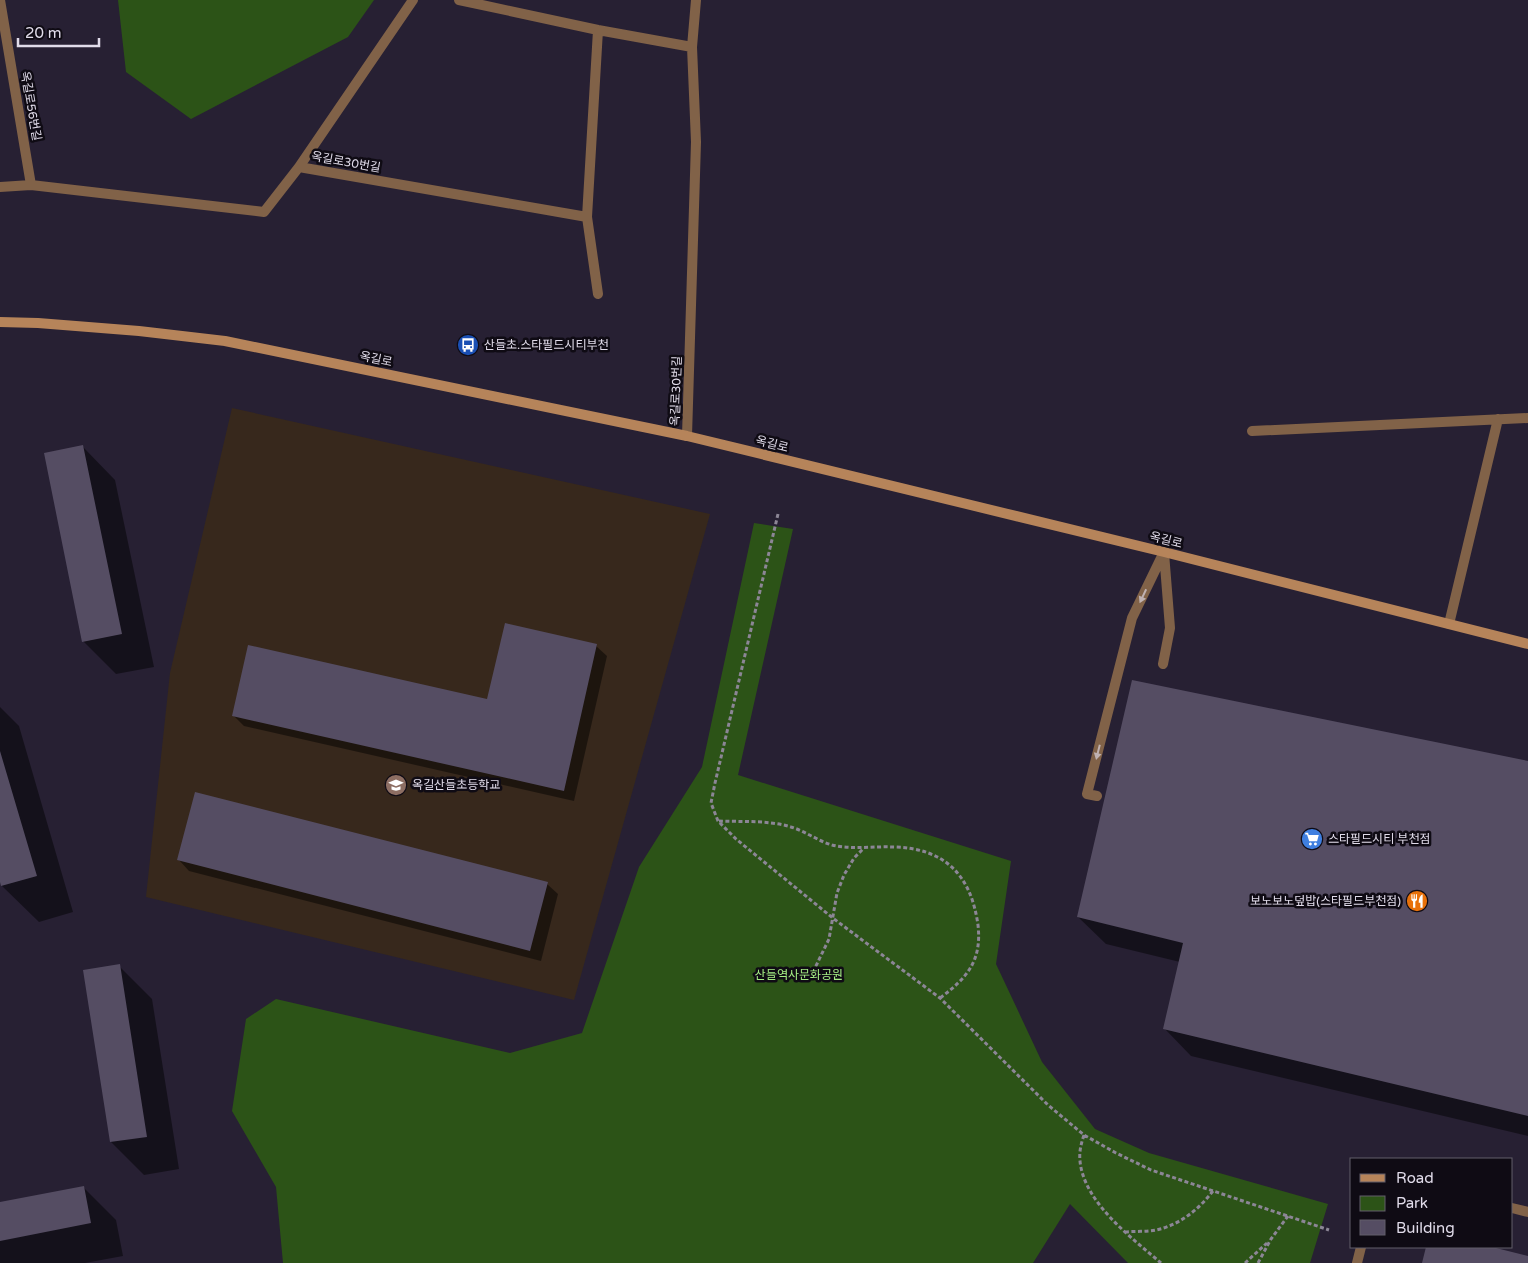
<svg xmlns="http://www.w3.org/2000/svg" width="1528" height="1263" font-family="'Varela Round','Noto Sans KR',sans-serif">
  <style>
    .education { fill: #37281c }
    .green { fill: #2c5317 }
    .shadow { fill: #0007 }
    .building { fill: #554d63 }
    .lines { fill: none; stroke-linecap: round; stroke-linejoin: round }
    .path { stroke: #8c8696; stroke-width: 3; stroke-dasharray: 4 2.5; stroke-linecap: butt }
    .lane { stroke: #816248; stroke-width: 10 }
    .street { stroke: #816248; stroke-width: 10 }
    .secondary { stroke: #b6845a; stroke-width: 10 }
    .oneway { fill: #bfb1b1 }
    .labels { text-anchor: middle; stroke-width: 5; stroke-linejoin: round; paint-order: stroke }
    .street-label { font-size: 12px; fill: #e1dcea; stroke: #0f0b14 }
    .poi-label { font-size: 12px; fill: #e1dcea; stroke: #0f0b14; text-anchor: start }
    .park-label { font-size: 12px; fill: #a5ed84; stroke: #0f0b14 }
  </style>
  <rect width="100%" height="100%" fill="#272033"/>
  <path class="education" d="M232,408L710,514L574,1000L146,897L170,673Z"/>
  <path class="green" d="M118,0H374L348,37L191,119L126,72Z
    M754,523L793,529L738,775L1011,861L996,964L1042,1062L1095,1129L1149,1153L1328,1204L1310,1263H1128L1070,1204L1033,1263H283L276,1187L232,1111L246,1019L276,999L510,1053L582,1033L639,867L702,767Z"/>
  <path class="shadow" d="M83,447L115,480L154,667L116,674L83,641Z
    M596,646L607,656L574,801L244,726L233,715L488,700Z
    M0,707L19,726L73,912L39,922L2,886L0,877Z
    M1528,762V1136L1191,1056L1164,1028L1180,962L1106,944L1078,917Z
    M179,860L547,884L558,894L541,961L189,871Z
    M119,966L152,999L179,1169L144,1175L111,1142Z
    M83,1187L116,1220L123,1256L85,1263H0V1204Z
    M1428,1247H1488L1528,1258V1263H1423Z"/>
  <path class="building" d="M83,445L122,634L82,642L44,453Z
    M505,623L597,644L564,791L232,716L248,645L487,699Z
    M1132,680L1528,761V1116L1163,1029L1183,943L1077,917Z
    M0,751L37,876L1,886L0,882Z
    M195,792L548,882L530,951L177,860Z
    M120,964L147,1137L110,1142L83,970Z
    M84,1186L91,1223L0,1241V1202Z
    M1426,1247H1492L1528,1256V1263H1422Z"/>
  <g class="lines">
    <path class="path" d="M778,514L715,783L711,803L718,821L736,839L834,919L940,998L1048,1105L1084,1135L1116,1153L1151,1170L1329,1230
      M719,821C742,822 769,820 791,827C805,831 818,841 832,845C852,850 874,846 893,847C945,848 971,875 978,925C982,961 967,978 940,998
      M813,972L829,939L837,893L844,875L854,858L864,848
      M1084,1135C1081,1144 1079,1152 1080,1161C1084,1203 1132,1238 1161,1263
      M1125,1232C1135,1231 1146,1232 1156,1230C1180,1225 1199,1209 1213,1191
      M1245,1263L1267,1243
      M1258,1263L1271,1239L1288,1216"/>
    <path class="lane" d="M1252,431L1528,418
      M1449,624L1498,419
      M1163,664L1170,628L1164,553
      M1097,796L1087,794L1132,618L1164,552"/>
    <path class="street" d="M0,0L31,185
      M459,0L598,30L692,47
      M598,30L587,217L598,294
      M299,167L587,217
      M0,187L31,185L264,212L299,167L413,0
      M687,436L696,142L692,47L696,0
      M1512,1208L1528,1212
      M1357,1263L1361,1247"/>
    <path class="secondary" d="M0,322L38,323L139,331L225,341L687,436L1164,552L1528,644"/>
  </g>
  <defs><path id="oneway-solid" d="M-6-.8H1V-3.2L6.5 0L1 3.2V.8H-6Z" transform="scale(1.25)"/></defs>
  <g class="oneway">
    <use href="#oneway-solid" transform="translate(1143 596) rotate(115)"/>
    <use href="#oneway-solid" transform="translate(1098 752) rotate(104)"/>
  </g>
  <defs>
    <g id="bus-disc" transform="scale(1.125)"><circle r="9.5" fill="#1a4fb4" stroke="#0f0b14"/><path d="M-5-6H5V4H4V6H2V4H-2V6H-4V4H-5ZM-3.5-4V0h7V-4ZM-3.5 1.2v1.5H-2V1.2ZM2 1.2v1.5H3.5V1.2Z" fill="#fff"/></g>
    <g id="school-disc" transform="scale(1.125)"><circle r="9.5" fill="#8d6e63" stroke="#0f0b14"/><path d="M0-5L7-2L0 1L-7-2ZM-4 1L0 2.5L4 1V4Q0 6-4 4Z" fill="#fff"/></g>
    <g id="supermarket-disc" transform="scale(1.125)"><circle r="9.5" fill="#3f7fe0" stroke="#0f0b14"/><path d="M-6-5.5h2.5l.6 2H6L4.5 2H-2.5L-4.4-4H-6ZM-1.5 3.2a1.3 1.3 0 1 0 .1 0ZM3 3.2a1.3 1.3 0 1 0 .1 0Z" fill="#fff"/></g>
    <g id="restaurant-disc" transform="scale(1.125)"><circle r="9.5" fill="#e8710a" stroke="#0f0b14"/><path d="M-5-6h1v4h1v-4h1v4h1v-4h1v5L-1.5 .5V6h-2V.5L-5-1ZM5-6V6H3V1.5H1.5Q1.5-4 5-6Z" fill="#fff"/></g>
  </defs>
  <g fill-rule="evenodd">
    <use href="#bus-disc" x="468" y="345"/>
    <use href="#school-disc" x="396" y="785"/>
    <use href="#supermarket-disc" x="1312" y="839"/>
    <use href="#restaurant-disc" x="1417" y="901"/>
  </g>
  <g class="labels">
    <g class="street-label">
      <text transform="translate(31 106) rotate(80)" y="4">옥길로56번길</text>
      <text transform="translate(346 162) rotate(10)" y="4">옥길로30번길</text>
      <text transform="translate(376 359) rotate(12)" y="4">옥길로</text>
      <text transform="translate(676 391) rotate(-88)" y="4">옥길로30번길</text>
      <text transform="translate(772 444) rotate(14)" y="4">옥길로</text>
      <text transform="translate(1166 540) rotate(14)" y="4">옥길로</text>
    </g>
    <g class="poi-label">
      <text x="484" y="349">산들초.스타필드시티부천</text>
      <text x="412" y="789">옥길산들초등학교</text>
      <text x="1328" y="843">스타필드시티 부천점</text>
      <text x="1401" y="905" text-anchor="end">보노보노덮밥(스타필드부천점)</text>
    </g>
    <g class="park-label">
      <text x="799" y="979">산들역사문화공원</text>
    </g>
  </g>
  <rect x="1350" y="1158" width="162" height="90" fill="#0f0b14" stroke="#635f6a"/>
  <rect x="1360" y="1174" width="25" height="8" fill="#b6845a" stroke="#635f6a"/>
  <text x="1396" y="1183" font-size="15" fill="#e1dcea">Road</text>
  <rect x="1360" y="1196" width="25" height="15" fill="#2c5317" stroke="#635f6a"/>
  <text x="1396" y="1208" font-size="15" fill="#e1dcea">Park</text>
  <rect x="1360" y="1220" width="25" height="15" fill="#554d63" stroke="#635f6a"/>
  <text x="1396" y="1233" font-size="15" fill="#e1dcea">Building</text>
  <path d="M18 38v8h81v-8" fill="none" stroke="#e1dcea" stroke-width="2.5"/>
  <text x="25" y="38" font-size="15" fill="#e1dcea" stroke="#0f0b14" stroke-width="4" paint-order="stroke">20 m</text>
</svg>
